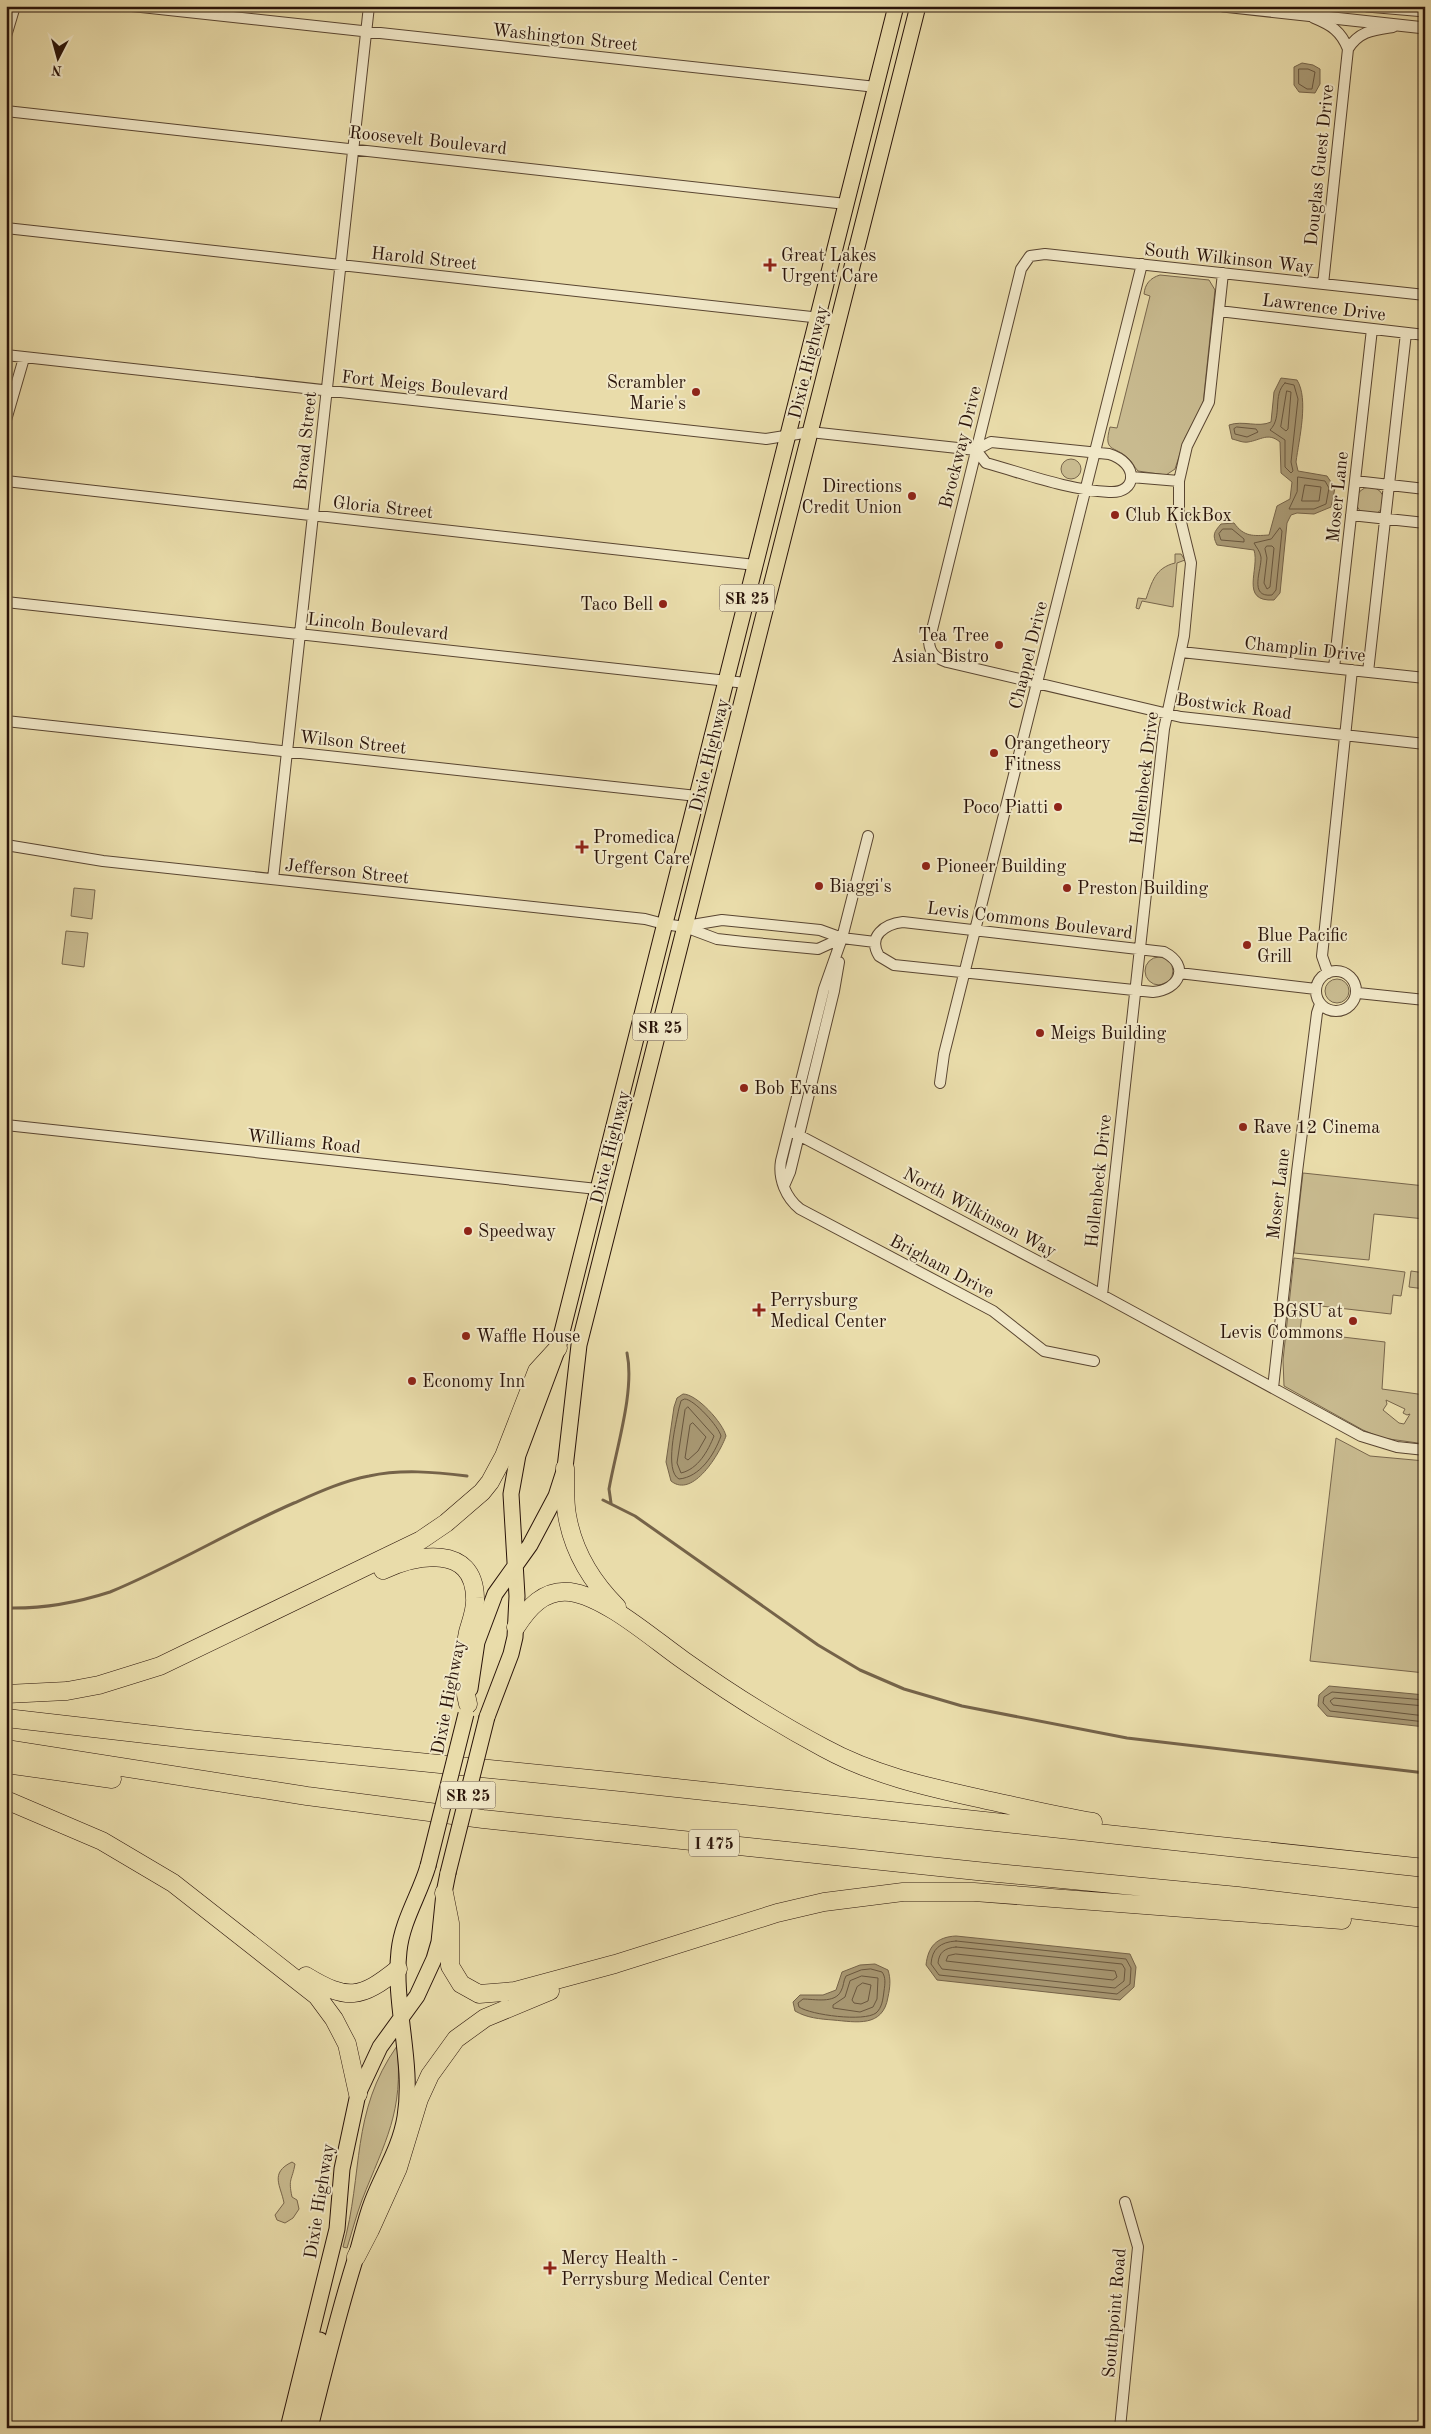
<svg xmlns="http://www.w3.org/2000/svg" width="1431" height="2434" font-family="'Old Standard TT',serif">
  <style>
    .green { fill: #c8ba8f; stroke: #78664c; fill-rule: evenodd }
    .water { fill: #a89873; stroke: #756349 }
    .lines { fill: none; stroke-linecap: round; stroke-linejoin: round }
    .shore { stroke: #68563e; stroke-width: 1 }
    .stream { stroke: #756349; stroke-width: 3 }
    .minor-casing { stroke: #594531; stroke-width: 12 }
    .tertiary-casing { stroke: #594531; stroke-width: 13 }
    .primary-casing { stroke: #291309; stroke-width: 17 }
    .motorway-casing { stroke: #291309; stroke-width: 19 }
    .minor { stroke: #f1e8c8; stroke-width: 10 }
    .tertiary { stroke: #f1e8c8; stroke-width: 11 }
    .primary { stroke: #e9dcaa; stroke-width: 15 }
    .motorway { stroke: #e9dcaa; stroke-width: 18 }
    .primary-bridge-casing { stroke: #291309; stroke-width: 17; stroke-linecap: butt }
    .primary-bridge { stroke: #e9dcaa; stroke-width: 15 }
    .poi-dot { fill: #8f2418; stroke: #f1e8c8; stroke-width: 2 }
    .labels { text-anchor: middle; stroke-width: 4; stroke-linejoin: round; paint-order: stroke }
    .shield { fill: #f1e8c8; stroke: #655342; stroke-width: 1 }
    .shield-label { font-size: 16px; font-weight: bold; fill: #291309 }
    .street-label { font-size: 18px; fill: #291309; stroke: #f1e8c8 }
    .poi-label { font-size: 18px; fill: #291309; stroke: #f1e8c8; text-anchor: start }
  </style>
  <rect width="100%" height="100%" fill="#e9dcaa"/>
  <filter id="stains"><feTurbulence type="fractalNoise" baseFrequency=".004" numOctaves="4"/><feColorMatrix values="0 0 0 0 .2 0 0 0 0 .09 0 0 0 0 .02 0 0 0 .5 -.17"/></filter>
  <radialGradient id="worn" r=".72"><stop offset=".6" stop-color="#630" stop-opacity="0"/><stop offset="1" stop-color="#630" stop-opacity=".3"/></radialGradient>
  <path class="green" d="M1160,275L1209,280L1215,290L1203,404L1185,438L1175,469L1166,475L1138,471C1134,467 1132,461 1128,458C1114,445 1103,453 1110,427L1117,428L1150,296L1144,294C1145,284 1150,278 1160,275Z
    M1061 469a10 10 0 1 1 20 0a10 10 0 1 1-20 0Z
    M1356 501a14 14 0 1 1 28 0a14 14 0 1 1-28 0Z
    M1175,554H1181L1185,560L1177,563L1173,607L1142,601L1139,609L1136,608L1138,598L1146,599C1152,582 1155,568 1175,563Z
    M74,888L95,890L92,919L71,916Z
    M66,931L88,933L84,967L62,964Z
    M1145 971a14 14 0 1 1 28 0a14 14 0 1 1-28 0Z
    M1325 991a12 12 0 1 1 24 0a12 12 0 1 1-24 0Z
    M1303,1173L1425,1186V1219L1374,1214L1369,1260L1294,1253Z
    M1294,1258L1405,1272L1401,1296L1393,1295L1391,1314L1303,1304L1300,1332L1385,1342L1382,1389L1425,1395V1444L1382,1438L1363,1430L1284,1386L1283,1360ZM1386,1400L1405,1409L1403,1413L1407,1415L1410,1414L1404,1424L1399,1423L1383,1410L1387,1404Z
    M1411,1271L1425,1273V1289L1409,1287Z
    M1336,1438L1370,1456L1425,1461V1673L1310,1661Z
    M397,2046C404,2112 385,2141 362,2200C356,2216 352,2232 347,2248L343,2247C364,2172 350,2113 397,2046Z
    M292,2162L295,2164C292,2181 288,2178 292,2197L297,2200L299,2209L293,2218L285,2223L277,2220L275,2215L284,2203C281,2186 269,2173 292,2162Z"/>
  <path class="water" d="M1302,63L1313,65L1320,69V84L1315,93L1299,92L1294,85V67Z
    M1281,378L1297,380C1309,399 1299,439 1296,462L1298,471L1327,476L1335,488L1331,507L1314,514L1297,513L1291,515L1287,523L1280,593L1274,600C1239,602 1260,569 1254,550L1217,545C1212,535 1214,532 1221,524L1234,523C1244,537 1253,536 1269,535L1277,506L1290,499L1292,482L1281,473L1280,442C1268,432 1261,440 1248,442C1243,443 1237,440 1232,439L1229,425C1243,420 1258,428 1271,422L1274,392Z
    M683,1394C697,1394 723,1423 726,1436C720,1453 693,1499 671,1481L666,1462L674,1407L677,1398Z
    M1329,1686L1425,1695V1727L1327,1716L1318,1706L1319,1695Z
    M956,1936L1130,1954L1136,1967L1134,1987L1120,2000L937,1980L926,1965C928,1947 936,1937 956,1936Z
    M875,1964L888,1970C891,1979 890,1988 888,1997C883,2028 856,2022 833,2020C820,2019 807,2018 795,2011L793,2002L800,1995H823L836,1990L842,1972L860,1965Z"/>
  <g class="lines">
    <path class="shore" d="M1299,69H1308L1315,72L1312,89H1307L1299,84Z
      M1285,383L1294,385L1298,399L1291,462L1293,471L1291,473L1285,467V440L1270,430C1283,417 1272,395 1285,383Z
      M1287,391L1291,392L1288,429L1286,431L1281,427Z
      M1237,427L1256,429L1258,432L1247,437L1235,434L1234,429Z
      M1298,477L1325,481L1329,488L1326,504L1314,509H1289L1297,492Z
      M1305,485L1321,487L1319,501H1302Z
      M1280,528L1282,531L1276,590L1272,595C1248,598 1262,569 1261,557C1260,551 1256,547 1254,543L1271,539Z
      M1223,529H1232L1244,539V542L1221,540L1219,534Z
      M1267,546H1272L1274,548L1270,587L1267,589L1264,583L1267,558L1265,549Z
      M685,1399C694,1399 719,1427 721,1436C714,1455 700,1477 679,1479C664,1471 676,1423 679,1408L681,1401Z
      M688,1407L714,1436C708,1451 698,1469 681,1473L677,1463L685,1410Z
      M693,1423L706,1437L698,1451L688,1460L685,1458L690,1425Z
      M1425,1700L1332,1692L1324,1697L1323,1703L1330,1711L1425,1722
      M1425,1706L1334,1698L1330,1701L1333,1705L1425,1716
      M956,1941L1126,1959L1131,1968L1130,1984L1117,1994L939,1975L931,1964C932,1949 940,1942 956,1941Z
      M956,1947L1122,1964L1125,1969L1124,1981L1115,1988L942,1969L938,1963C939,1952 945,1948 956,1947Z
      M956,1954L1115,1971L1117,1977L1113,1980L946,1961L948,1956Z
      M871,1969L882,1972C886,1977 885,1984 884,1991C883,1999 882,2008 876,2013C864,2022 811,2015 799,2007L798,2003L803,1999C814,1999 835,2004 841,1991C844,1986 843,1981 846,1976L861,1970Z
      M862,1976L878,1978L877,1999L873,2007L860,2012L833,2008V2005L845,1997L850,1981Z
      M863,1983L871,1985L868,2001L861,2004L854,2003L852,2000L857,1987Z"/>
    <path class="stream" d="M603,1500L635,1516L818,1645L860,1670L904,1689L962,1706L1127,1738L1425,1773
      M611,1503L609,1489C616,1449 635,1391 627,1353
      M6,1608C42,1609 76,1603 110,1592C173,1566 232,1530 294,1503C319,1492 343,1481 369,1476C401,1469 435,1472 467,1476"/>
    <g class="minor-casing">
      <path id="minor" d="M132,6L876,87
        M1314,18C1331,25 1341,31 1348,49
        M6,36L15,6
        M6,111L846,204
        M6,228L839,320
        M1323,284L1348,49C1359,31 1373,30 1393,27
        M1425,295L1045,254L1030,256L1021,269L929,642C930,654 936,658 947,662L1181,717L1425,744
        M1219,311L1425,335
        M6,355L766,439L810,432L976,450L991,442L1109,454C1139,463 1138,494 1109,492C1068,490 1026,474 986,463L976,450
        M6,420L24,358
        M1131,477L1179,481
        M6,481L755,565
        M1355,481L1425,489
        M1351,515L1425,523
        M6,602L746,683
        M1181,652L1425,678
        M1334,668L1372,329
        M1368,672L1406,333
        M6,721L697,796
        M868,836L842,938L824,989L781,1161C778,1179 786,1198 800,1209L993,1311L1044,1351L1094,1361
        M6,845L103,861L645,919L664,924L685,927L717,939L744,942L818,949L842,938
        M273,879L369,6
        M903,922L1164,952C1191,966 1179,990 1153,992L894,965L879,956C867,936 885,924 903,922Z
        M686,926L722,920L820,930L842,938L875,942
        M1316 991a20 20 0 1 1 40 0a20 20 0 1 1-40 0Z
        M1179,973L1316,989
        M1328,973L1322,956L1352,670
        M1358,993L1425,1000
        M940,1083L944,1054L1142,264
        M6,1125L597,1189
        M789,1130L1102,1295L1361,1436L1397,1447L1425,1450
        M784,1186L790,1172L834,991L839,962
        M1102,1295L1164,729L1184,636L1191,563L1179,514V481L1187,446L1209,402L1223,273
        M1273,1388L1297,1172L1317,1013L1320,1004
        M1120,2428L1138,2247L1125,2202"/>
    </g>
    <g class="tertiary-casing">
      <path id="tertiary" d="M1223,6L1425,28
        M1367,6L1425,11"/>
    </g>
    <g class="primary-casing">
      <path id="primary" d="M470,1689L477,1642L495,1594L530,1545L556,1496L565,1468L579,1345L918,6
        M487,1717L511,1654L515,1637L517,1596L511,1494L518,1455L558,1348L896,6
        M288,2428L337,2229L342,2169L358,2094L380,2047L417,1996L434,1959L439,1942L444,1893L448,1873
        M299,2428L320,2340
        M310,2428C324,2371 338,2315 355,2260C361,2240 365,2220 372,2202C383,2173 400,2148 405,2117C414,2062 393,2006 399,1951C402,1921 420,1894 428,1866"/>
    </g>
    <g class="motorway-casing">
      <path id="motorway" d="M565,1468C566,1483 564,1500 567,1515C573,1551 592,1582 617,1607
        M383,1570C416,1555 474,1543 475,1598C476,1609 471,1621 468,1632C463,1656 462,1680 468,1704
        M516,1627C528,1608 544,1589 570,1592C606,1597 653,1639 683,1660C728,1692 775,1722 824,1748C873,1775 928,1787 982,1799C1019,1807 1056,1816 1093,1822
        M6,1694L67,1691L99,1685L160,1666L421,1540L446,1523L482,1492L490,1482L504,1456L537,1371L558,1348
        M6,1718L189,1739L630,1783L1425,1868
        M6,1749L307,1796L483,1819L977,1871L1238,1896L1425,1918
        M6,1764L112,1779
        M6,1800L102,1841L173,1883L317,1996L334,2019L347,2044L358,2094
        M444,1893L450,1923V1966L461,1984L479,1994L515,1991L615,1964L777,1913L824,1902L903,1892H974L1342,1920
        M306,1976C347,2001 361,1999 398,1969
        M356,2257L370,2230L398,2168L419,2099L430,2075L456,2039L485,2018L550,1991"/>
    </g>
    <use href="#minor" class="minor"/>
    <use href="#tertiary" class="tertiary"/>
    <use href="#primary" class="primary"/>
    <use href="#motorway" class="motorway"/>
    <g class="primary-bridge-casing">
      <path id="primary-bridge" d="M428,1866L466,1714
        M448,1873L487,1717"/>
    </g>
    <use href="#primary-bridge" class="primary-bridge"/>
  </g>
  <g class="poi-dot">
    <path d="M767.5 257.5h5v5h5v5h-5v5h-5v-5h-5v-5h5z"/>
    <circle cx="696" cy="392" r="5"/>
    <circle cx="912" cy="496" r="5"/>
    <circle cx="1115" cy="515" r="5"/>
    <circle cx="663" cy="604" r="5"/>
    <circle cx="999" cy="645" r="5"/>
    <circle cx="994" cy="753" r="5"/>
    <circle cx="1058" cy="807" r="5"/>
    <path d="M579.5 839.5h5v5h5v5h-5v5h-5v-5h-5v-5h5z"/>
    <circle cx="926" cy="866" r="5"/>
    <circle cx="819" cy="886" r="5"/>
    <circle cx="1067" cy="888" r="5"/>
    <circle cx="1247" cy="945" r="5"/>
    <circle cx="1040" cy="1033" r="5"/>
    <circle cx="744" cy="1088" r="5"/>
    <circle cx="1243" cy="1127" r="5"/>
    <circle cx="468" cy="1231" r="5"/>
    <path d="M756.5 1302.5h5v5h5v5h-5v5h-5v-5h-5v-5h5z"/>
    <circle cx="1353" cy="1321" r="5"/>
    <circle cx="466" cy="1336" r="5"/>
    <circle cx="412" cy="1381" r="5"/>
    <path d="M547.5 2260.5h5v5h5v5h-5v5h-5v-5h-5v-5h5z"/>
  </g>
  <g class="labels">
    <g class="shield">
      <rect x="719.5" y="584.5" width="55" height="27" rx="4"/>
      <rect x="632.5" y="1013.5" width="55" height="27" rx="4"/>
      <rect x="440.5" y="1781.5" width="55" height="27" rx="4"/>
      <rect x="689" y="1829.5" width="50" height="27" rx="4"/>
    </g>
    <g class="shield-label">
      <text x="747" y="604">SR 25</text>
      <text x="660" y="1033">SR 25</text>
      <text x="468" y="1801">SR 25</text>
      <text x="714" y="1849">I 475</text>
    </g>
    <g class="street-label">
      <text transform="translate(565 37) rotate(6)" y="6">Washington Street</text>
      <text transform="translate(428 140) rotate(6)" y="6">Roosevelt Boulevard</text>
      <text transform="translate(1319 165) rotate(-84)" y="6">Douglas Guest Drive</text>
      <text transform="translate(424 258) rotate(6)" y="6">Harold Street</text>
      <text transform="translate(1229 258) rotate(6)" y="6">South Wilkinson Way</text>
      <text transform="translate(1324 307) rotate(7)" y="6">Lawrence Drive</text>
      <text transform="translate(808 362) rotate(-76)" y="6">Dixie Highway</text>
      <text transform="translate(425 385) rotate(6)" y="6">Fort Meigs Boulevard</text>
      <text transform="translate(305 441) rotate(-84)" y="6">Broad Street</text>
      <text transform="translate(960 447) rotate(-76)" y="6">Brockway Drive</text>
      <text transform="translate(1337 497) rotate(-84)" y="6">Moser Lane</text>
      <text transform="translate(383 507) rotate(6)" y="6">Gloria Street</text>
      <text transform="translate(378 626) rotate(6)" y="6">Lincoln Boulevard</text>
      <text transform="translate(1305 649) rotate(6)" y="6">Champlin Drive</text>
      <text transform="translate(1028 655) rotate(-76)" y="6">Chappel Drive</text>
      <text transform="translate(1234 706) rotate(7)" y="6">Bostwick Road</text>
      <text transform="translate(353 742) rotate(6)" y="6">Wilson Street</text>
      <text transform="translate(709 755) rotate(-76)" y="6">Dixie Highway</text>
      <text transform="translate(1144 778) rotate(-83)" y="6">Hollenbeck Drive</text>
      <text transform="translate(347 871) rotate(6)" y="6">Jefferson Street</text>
      <text transform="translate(1030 920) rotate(7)" y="6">Levis Commons Boulevard</text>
      <text transform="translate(304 1141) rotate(6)" y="6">Williams Road</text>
      <text transform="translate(610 1147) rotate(-76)" y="6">Dixie Highway</text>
      <text transform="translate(1098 1181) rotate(-84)" y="6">Hollenbeck Drive</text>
      <text transform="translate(1278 1194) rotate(-83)" y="6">Moser Lane</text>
      <text transform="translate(980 1212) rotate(28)" y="6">North Wilkinson Way</text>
      <text transform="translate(942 1266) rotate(28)" y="6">Brigham Drive</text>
      <text transform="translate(448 1697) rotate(-79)" y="6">Dixie Highway</text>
      <text transform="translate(319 2201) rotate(-81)" y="6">Dixie Highway</text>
      <text transform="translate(1114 2313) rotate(-85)" y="6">Southpoint Road</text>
    </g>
    <g class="poi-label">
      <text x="781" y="261">Great Lakes<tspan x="781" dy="21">Urgent Care</tspan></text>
      <text x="686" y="388" text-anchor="end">Scrambler<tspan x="686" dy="21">Marie's</tspan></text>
      <text x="902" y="492" text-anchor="end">Directions<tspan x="902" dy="21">Credit Union</tspan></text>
      <text x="1125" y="521">Club KickBox</text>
      <text x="653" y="610" text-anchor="end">Taco Bell</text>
      <text x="989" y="641" text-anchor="end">Tea Tree<tspan x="989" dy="21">Asian Bistro</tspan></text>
      <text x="1004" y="749">Orangetheory<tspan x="1004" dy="21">Fitness</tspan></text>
      <text x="1048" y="813" text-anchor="end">Poco Piatti</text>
      <text x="593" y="843">Promedica<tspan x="593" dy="21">Urgent Care</tspan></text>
      <text x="936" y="872">Pioneer Building</text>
      <text x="829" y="892">Biaggi's</text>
      <text x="1077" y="894">Preston Building</text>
      <text x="1257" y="941">Blue Pacific<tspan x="1257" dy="21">Grill</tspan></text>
      <text x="1050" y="1039">Meigs Building</text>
      <text x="754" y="1094">Bob Evans</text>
      <text x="1253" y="1133">Rave 12 Cinema</text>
      <text x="478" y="1237">Speedway</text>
      <text x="770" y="1306">Perrysburg<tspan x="770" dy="21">Medical Center</tspan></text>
      <text x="1343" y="1317" text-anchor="end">BGSU at<tspan x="1343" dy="21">Levis Commons</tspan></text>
      <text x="476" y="1342">Waffle House</text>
      <text x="422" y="1387">Economy Inn</text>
      <text x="561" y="2264">Mercy Health -<tspan x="561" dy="21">Perrysburg Medical Center</tspan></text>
    </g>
  </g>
  <rect width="1431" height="2434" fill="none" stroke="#e9dcaa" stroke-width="25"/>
  <rect x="8" y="8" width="1416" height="2419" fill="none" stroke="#291309" stroke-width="2.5"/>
  <rect x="12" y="12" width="1406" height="2409" fill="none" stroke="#291309"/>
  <g transform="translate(58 58) rotate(186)" stroke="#f1e8c8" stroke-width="4" paint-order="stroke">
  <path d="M0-4L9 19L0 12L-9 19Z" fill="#291309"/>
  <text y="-8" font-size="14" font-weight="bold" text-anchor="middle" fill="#291309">N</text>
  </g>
  <rect width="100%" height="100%" filter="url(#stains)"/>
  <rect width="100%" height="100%" fill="url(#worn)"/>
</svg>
